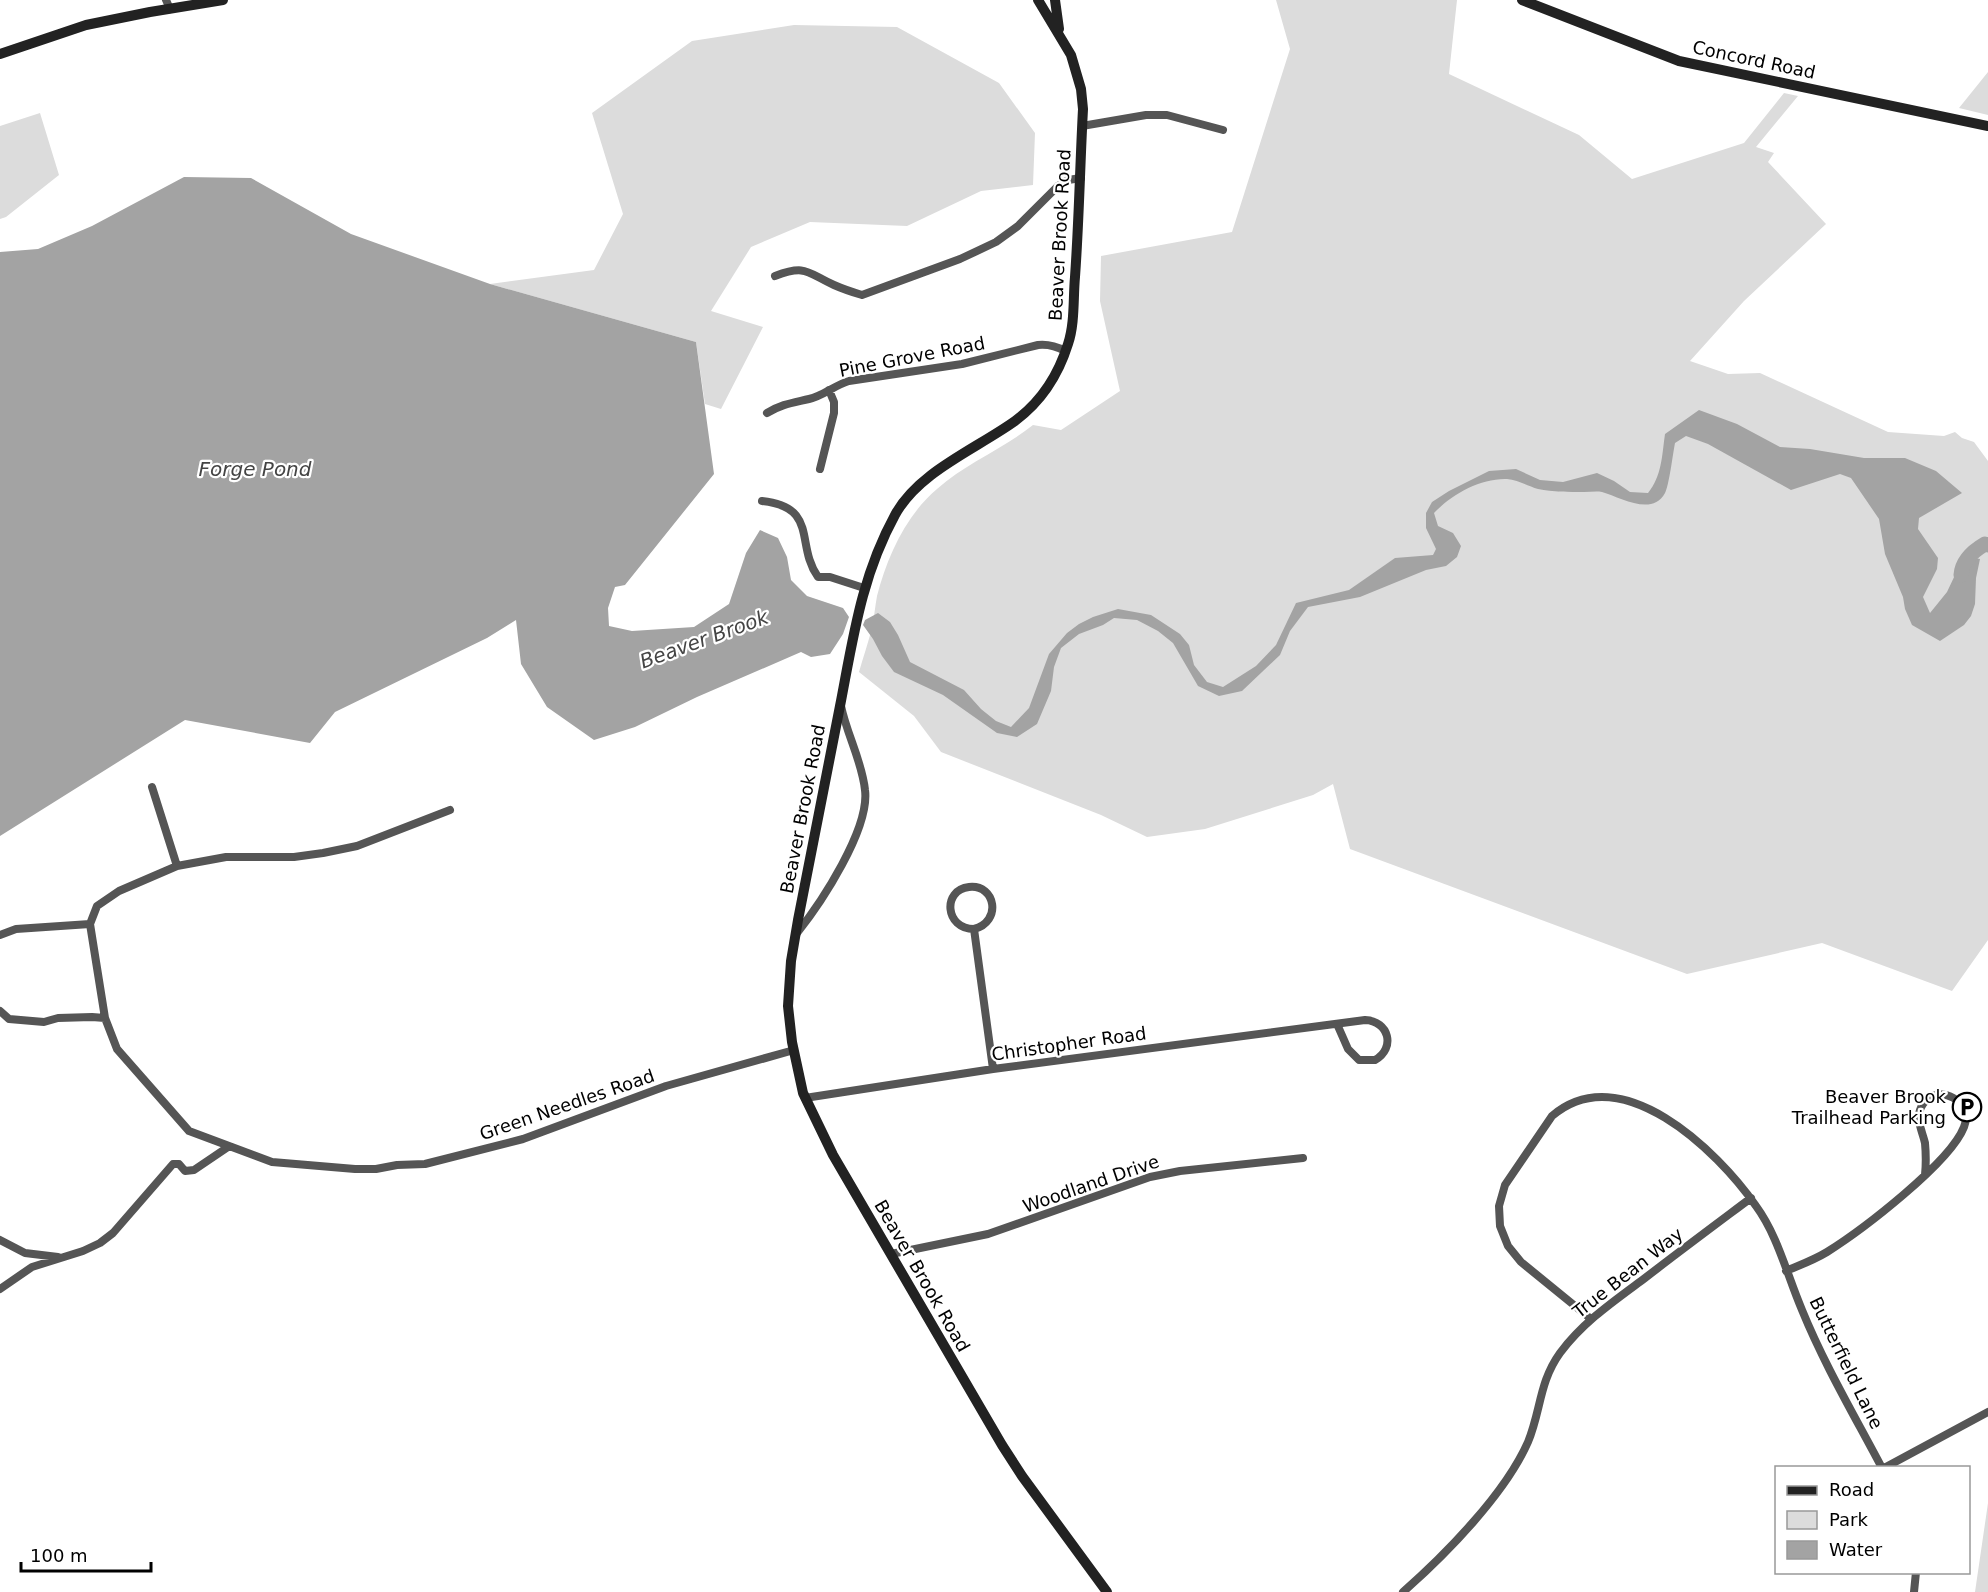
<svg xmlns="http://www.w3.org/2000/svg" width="1988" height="1592" font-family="'DejaVu Sans',sans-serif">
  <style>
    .green { fill: #dcdcdc }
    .water { fill: #a3a3a3 }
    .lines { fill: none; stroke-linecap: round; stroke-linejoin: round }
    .river { stroke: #a3a3a3; stroke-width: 15 }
    .street { stroke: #555; stroke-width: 8 }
    .secondary { stroke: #222; stroke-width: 10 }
    .labels { text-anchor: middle; stroke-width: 4.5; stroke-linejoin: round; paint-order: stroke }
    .street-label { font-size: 18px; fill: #000; stroke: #fff }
    .poi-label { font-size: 18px; fill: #000; stroke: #fff; text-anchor: end }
    .water-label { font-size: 20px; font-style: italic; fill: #444; stroke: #fff }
  </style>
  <rect width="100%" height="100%" fill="#fff"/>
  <path class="green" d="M1276,0H1457L1449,74L1579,135L1632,179L1744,143L1784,93L1798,96L1756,147L1774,153L1768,162L1826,224L1744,301L1690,361L1728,374L1760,373L1888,432L1944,436L1955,432L1962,438L1974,442L1988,461V940L1952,991L1822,943L1687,974L1350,849L1333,784L1313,795L1205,829L1147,837L1101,815L941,752L914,716L859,672C863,658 868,643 872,628C874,618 875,607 877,596C887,557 906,515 937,489C966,463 1003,449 1033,425L1061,430L1120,391L1100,301L1101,256L1232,232L1290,49Z
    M794,25L897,27L999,83L1035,133L1033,185L981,191L907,226L810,222L751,247L711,311L763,327L721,409L705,404L696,342L490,284L594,270L623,214L592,113L692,41Z
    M1988,72V115L1959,108Z
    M40,113L59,175L6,217L0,219V126Z
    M1988,1503V1592H1975Z"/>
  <path class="water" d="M184,177L251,178L351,234L490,284L696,342L714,474L625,585L615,587L608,608L609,626L632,631L694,627L729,604L746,553L760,530L778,538L787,557L791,580L807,596L843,608L849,617L843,634L830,654L811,657L801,652L697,697L635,727L594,740L547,707L521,664L516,620L487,638L335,712L310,743L185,720L0,836V252L38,249L92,226Z
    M1699,410L1737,424L1780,447L1810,449L1864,458H1905L1936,471L1962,493L1919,518L1918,529L1938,558L1937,569L1923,597L1930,613L1947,592L1964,556L1980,559L1976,578L1975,604L1971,616L1964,625L1940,641L1912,625L1905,609L1903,597L1885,554L1879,519L1851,478L1840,474L1791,490L1708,444L1686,436L1675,443C1673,453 1669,486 1665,493C1652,517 1620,497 1602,492C1597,491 1590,492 1584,492C1569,492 1553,492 1538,489C1528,486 1518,480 1507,479C1481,478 1452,494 1434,513L1438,526L1453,533L1461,546L1457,557L1446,566L1426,570L1360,597L1308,607L1290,631L1280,655L1242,691L1219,696L1198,686L1173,643L1158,631L1137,620L1114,618L1103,625L1079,634L1061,648L1054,667L1051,691L1037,724L1017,737L997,733L943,695L894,672L882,656L873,639L863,625L865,620L878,613L890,622L898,635L910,662L964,690L981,709L996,721L1011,727L1029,708L1049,654L1067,633L1079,624L1093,617L1118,609L1151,615L1180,634L1189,645L1194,665L1207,682L1223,687L1256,666L1276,645L1296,603L1349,590L1395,558L1433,555L1436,549L1426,528V513L1432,502L1449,491L1489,471L1516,469L1540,480L1563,482L1597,473L1614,481L1630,492L1648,493C1662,476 1662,455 1665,434Z"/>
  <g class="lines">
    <path class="river" d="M1961,575C1962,561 1973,551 1985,544L1988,545"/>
    <path class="street" d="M166,0L170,9
      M1082,126L1146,115H1167L1223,130
      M775,276C807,264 807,273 834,285C843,289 852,292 862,295L960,259L996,242L1018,226L1058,186L1068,180L1081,178
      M767,413C782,404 792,403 809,399C823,396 835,385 849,381L962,364L1038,345C1048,344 1056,346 1065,351
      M820,469L834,413V402L829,390
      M762,501C819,507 795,545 818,577H830L864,588
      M152,787L177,866
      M450,810L357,846L323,853L294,857H226L177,866L119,891L97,906L90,924L105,1018L117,1049L189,1131L272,1162L355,1169H376L397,1165L425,1164L523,1139L666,1086L794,1050
      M974,929C945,929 942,890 969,887C996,884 1002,922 974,929L993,1069
      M797,933C821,903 870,829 865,790C862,761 847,735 841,706
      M0,935L16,929L90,924
      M0,1011L9,1019L44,1022L58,1018L92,1017L105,1018
      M805,1098L993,1069L1365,1020C1389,1021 1396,1048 1375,1060H1359L1348,1049L1337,1024
      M0,1240L25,1253L58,1257
      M891,1254L988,1234L1150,1177L1180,1171L1303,1158
      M1786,1271C1800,1265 1814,1260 1827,1252C1862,1230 1950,1163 1964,1127C1974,1102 1939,1082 1923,1104C1914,1117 1922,1130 1925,1143C1926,1154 1926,1165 1925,1175
      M0,1289L32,1267L83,1251L100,1243L113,1233L173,1164H179L185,1171L194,1170L228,1147
      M1591,1319L1521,1262L1508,1246L1500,1226L1499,1206L1505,1185L1552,1116C1621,1057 1717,1150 1756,1206C1778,1236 1787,1275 1802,1310C1824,1364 1854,1415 1882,1468
      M1884,1468L1988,1412
      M1403,1592C1446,1554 1505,1494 1528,1442C1541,1411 1539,1382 1560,1353C1583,1322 1614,1301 1645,1278C1680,1251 1715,1225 1751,1198
      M1914,1592L1916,1572"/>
    <path class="secondary" d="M1038,0L1071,55L1081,89L1083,109C1080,165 1079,221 1075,277C1073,299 1075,323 1068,344C1058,376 1042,401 1015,421C976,449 918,472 895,515C861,577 853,639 840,706C826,778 812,849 798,920L791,961L788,1006L792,1042L803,1093L833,1155L1002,1445L1022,1476L1107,1592
      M1055,0L1059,29
      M1522,0L1679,61L1988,126
      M0,54L86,25L150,12L223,0"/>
  </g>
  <defs>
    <g id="parking-ring" transform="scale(1.5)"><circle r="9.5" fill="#fff" stroke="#000" stroke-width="1.5"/><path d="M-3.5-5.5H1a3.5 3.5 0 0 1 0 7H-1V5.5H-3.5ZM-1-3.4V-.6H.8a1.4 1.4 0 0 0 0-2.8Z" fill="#000"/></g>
  </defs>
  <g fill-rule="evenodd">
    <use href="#parking-ring" x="1967" y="1107"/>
  </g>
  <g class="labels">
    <g class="street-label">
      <text transform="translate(1754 60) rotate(12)" y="6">Concord Road</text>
      <text transform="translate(1060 235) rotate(-87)" y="6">Beaver Brook Road</text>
      <text transform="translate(912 357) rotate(-11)" y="6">Pine Grove Road</text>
      <text transform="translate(803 809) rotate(-79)" y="6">Beaver Brook Road</text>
      <text transform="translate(1069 1044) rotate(-8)" y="6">Christopher Road</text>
      <text transform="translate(567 1105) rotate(-19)" y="6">Green Needles Road</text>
      <text transform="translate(1091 1184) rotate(-19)" y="6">Woodland Drive</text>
      <text transform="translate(1628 1273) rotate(-38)" y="6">True Bean Way</text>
      <text transform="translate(922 1276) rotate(60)" y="6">Beaver Brook Road</text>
      <text transform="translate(1846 1363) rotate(64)" y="6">Butterfield Lane</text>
    </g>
    <g class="poi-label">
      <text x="1946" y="1103">Beaver Brook<tspan x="1946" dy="21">Trailhead Parking</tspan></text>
    </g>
    <g class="water-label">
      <text x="255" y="476">Forge Pond</text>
      <text transform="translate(704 639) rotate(-20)" y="7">Beaver Brook</text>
    </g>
  </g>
  <rect x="1775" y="1466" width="195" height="108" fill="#ffffff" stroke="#999999" stroke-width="1.5"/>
  <rect x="1787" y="1486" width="30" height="9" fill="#222222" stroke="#999999" stroke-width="1.5"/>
  <text x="1829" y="1496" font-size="18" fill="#000000">Road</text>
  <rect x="1787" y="1511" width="30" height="18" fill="#dcdcdc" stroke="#999999" stroke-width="1.5"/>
  <text x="1829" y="1526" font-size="18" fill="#000000">Park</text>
  <rect x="1787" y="1541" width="30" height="18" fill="#a3a3a3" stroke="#999999" stroke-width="1.5"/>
  <text x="1829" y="1556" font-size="18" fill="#000000">Water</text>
  <path d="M21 1562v9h130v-9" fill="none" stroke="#000000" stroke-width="3"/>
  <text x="30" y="1562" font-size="18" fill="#000000" stroke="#ffffff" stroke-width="4.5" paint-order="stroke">100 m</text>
</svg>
